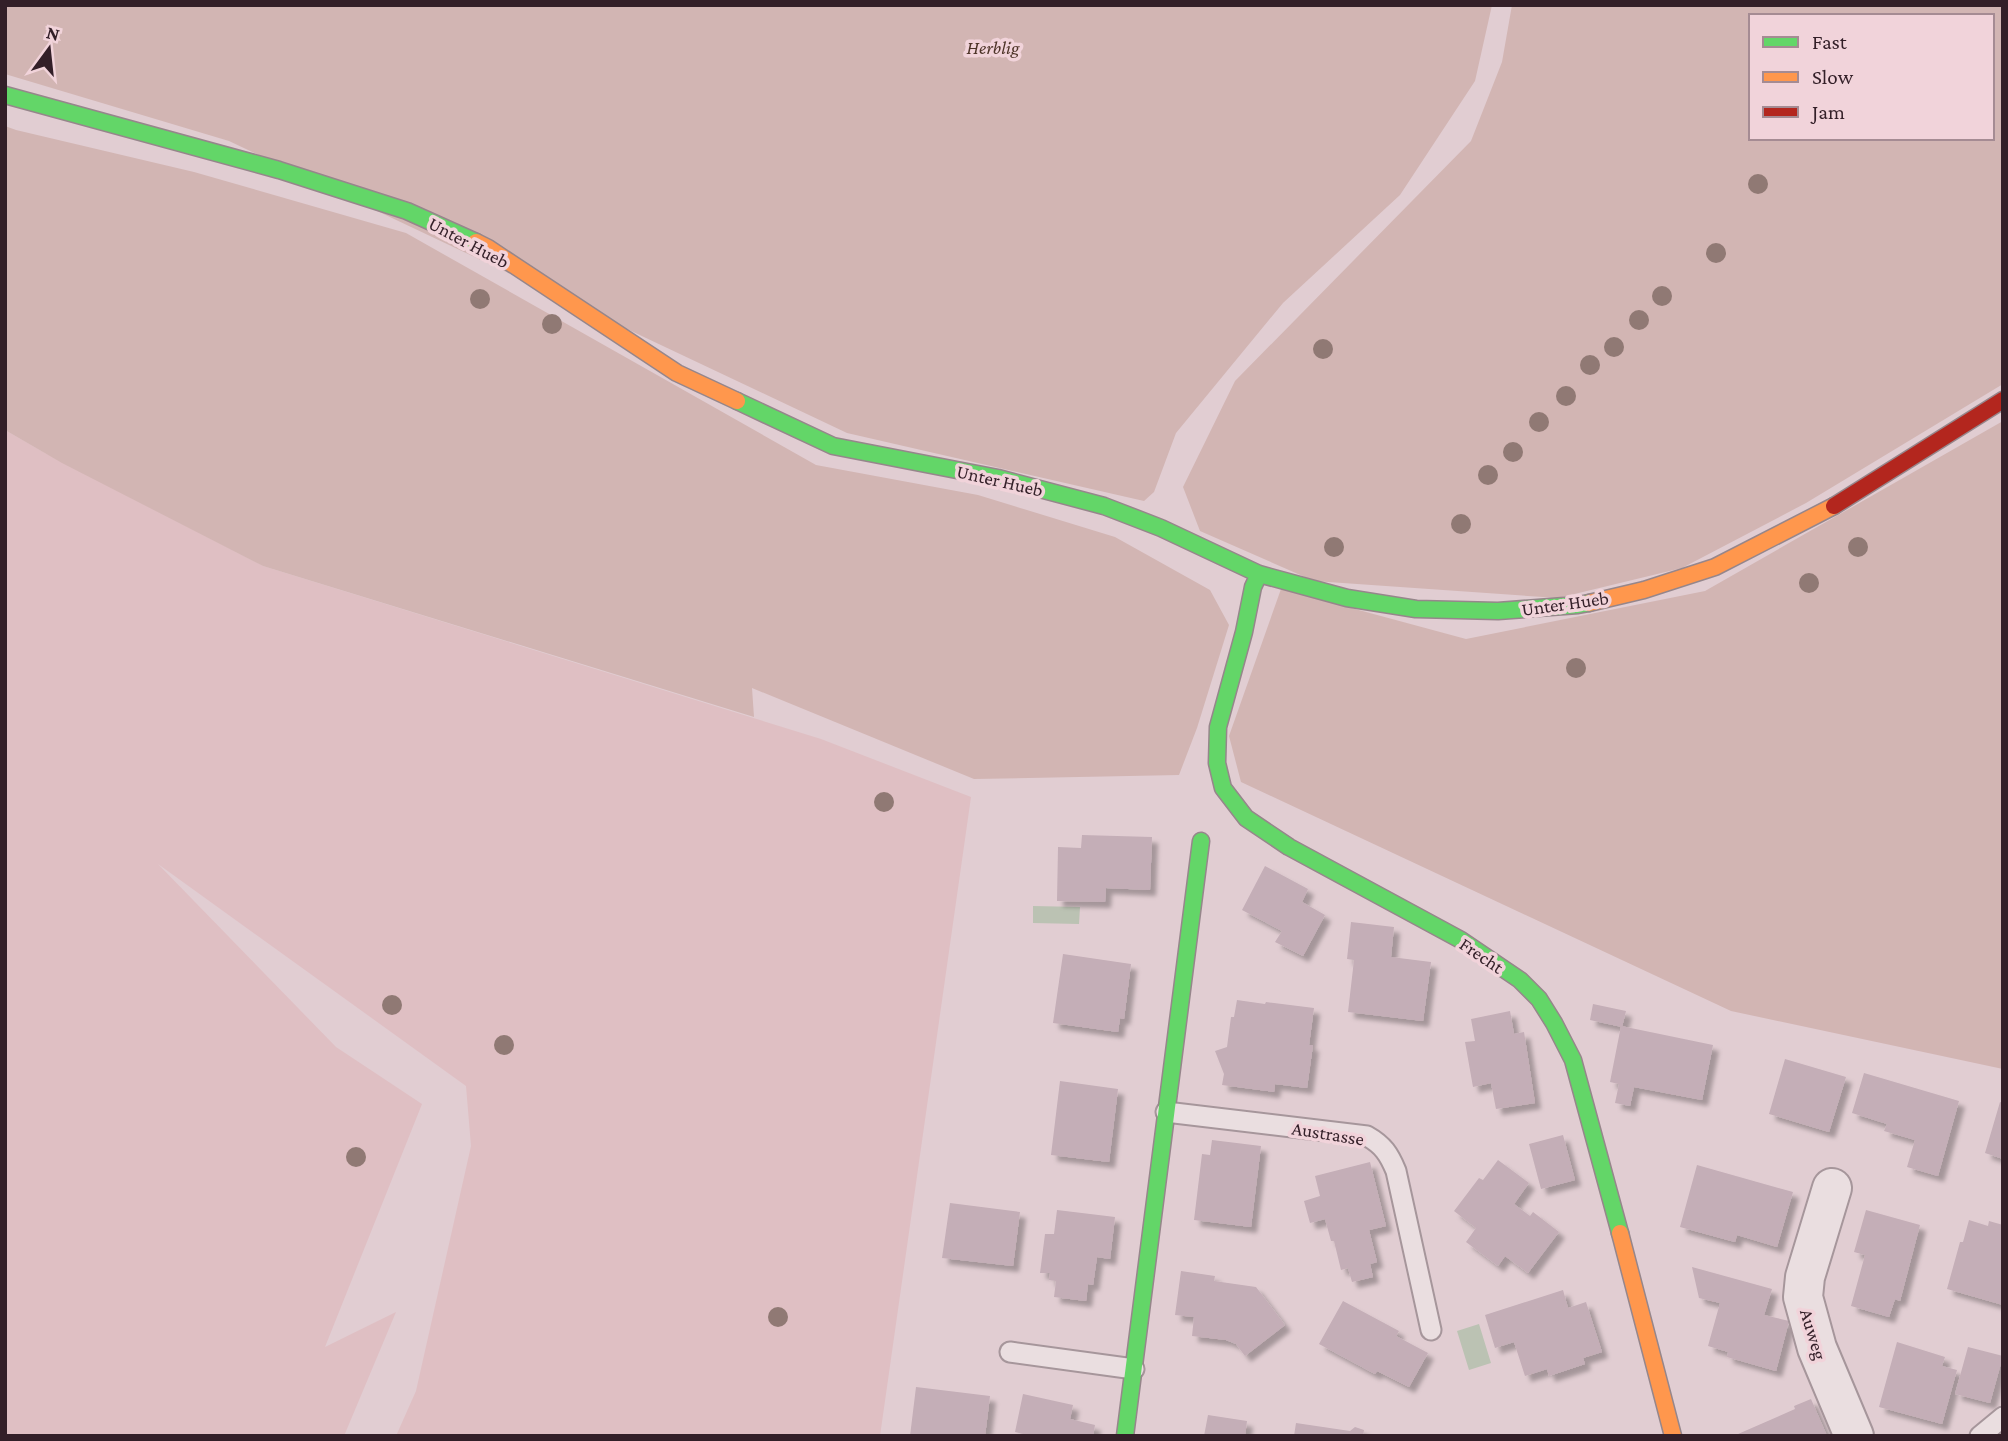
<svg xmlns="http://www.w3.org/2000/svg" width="2008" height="1441" font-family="'Crimson Pro',serif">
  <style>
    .farmland { fill: #dfbfc3 }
    .green { fill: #d2b5b3; fill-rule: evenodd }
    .water { fill: #bbc2b3 }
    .building { fill: #c4aeb7; filter: url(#shadow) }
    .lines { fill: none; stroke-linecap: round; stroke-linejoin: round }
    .lane-casing { stroke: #a6969b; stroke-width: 23 }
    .street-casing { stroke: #a6969b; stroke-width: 42 }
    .fast-casing { stroke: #96868b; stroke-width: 19 }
    .slow-casing { stroke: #96868b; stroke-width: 19 }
    .jam-casing { stroke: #96868b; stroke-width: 19 }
    .lane { stroke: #eadee0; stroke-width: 19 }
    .street { stroke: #eadee0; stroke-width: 38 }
    .fast { stroke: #63d668; stroke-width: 16 }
    .slow { stroke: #ff974d; stroke-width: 16 }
    .jam { stroke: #b3261e; stroke-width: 16 }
    .tree { fill: #907974 }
    .labels { text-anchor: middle; stroke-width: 7; stroke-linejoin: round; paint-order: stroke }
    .park-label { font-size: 19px; font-style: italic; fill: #4d3428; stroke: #f1d3da }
    .street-label { font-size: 19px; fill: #331f28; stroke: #f1d3da }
  </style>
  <defs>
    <filter id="shadow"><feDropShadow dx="6" dy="6" stdDeviation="2" flood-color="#0004"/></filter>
  </defs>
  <rect width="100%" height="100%" fill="#e1cdd2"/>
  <path class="farmland" d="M5,430L45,453L263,566L821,739L971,797L880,1436H396L416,1391L471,1146L466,1086L158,864L336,1047L422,1104L325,1347L396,1312L344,1436H5Z"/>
  <path class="green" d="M5,5H1492L1475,81L1400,195L1283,303L1176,433L1154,492L1144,501L847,433L229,141L5,74Z
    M1512,5H2003V384L1806,503L1682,568L1558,598L1314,581L1200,531L1183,487L1235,381L1471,141L1502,62ZM1751,16H1992V138H1751Z
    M5,126L16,130L194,172L406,233L816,465L978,495L1115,537L1210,590L1229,625L1197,728L1179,775L974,779L752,688L754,717L263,566L62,463L5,430Z
    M2003,421V1069L1731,1011L1241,782L1229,736L1281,589L1466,639L1705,591Z"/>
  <path class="water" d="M1033,906L1080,907L1079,924L1033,923Z
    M1479,1324L1491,1363L1469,1370L1457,1331Z"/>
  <path class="building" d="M1082,835L1152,837L1150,890L1106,888L1105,902L1057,901L1058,847L1081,848Z
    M1265,866L1308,889L1302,902L1325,915L1303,956L1275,942L1282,931L1242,910Z
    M1351,922L1394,927L1391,957L1431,962L1423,1021L1348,1012L1354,960L1347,959Z
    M1063,954L1131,964L1124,1019L1120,1018L1118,1032L1053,1023Z
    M1237,1000L1265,1004L1266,1002L1314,1008L1309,1045H1313L1307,1088L1275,1084L1274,1092L1222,1085L1224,1074L1215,1051L1227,1047L1231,1017H1234Z
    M1593,1004L1626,1011L1622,1027L1590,1020Z
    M1510,1011L1514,1034L1524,1032L1535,1103L1496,1109L1491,1083L1473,1087L1465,1042L1475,1041L1471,1019Z
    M1621,1026L1713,1045L1702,1100L1634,1087L1630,1106L1615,1103L1619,1084L1610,1082Z
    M1785,1059L1846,1077L1829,1132L1769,1114Z
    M1864,1073L1959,1101L1938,1176L1907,1167L1915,1140L1884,1131L1887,1124L1852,1113Z
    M1060,1081L1118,1089L1109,1162L1051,1155Z
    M2000,1102L2003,1103V1159L1985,1153Z
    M1563,1135L1575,1180L1541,1189L1529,1144Z
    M1212,1140L1261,1146L1251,1227L1194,1220L1202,1154L1210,1155Z
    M1498,1160L1529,1183L1514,1204L1530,1216L1533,1212L1559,1232L1528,1273L1505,1256L1498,1266L1466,1242L1476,1228L1454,1211L1479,1178L1483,1180Z
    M1370,1162L1386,1226L1369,1230L1377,1262L1370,1264L1373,1277L1352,1282L1348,1268L1341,1270L1334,1241H1331L1325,1219L1310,1223L1304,1201L1320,1196L1315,1176Z
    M1697,1165L1793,1192L1777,1247L1737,1235L1735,1242L1680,1227Z
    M950,1203L1020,1212L1013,1266L942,1258Z
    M1057,1210L1115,1217L1110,1259L1097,1257L1093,1285L1088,1284L1086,1301L1054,1297L1056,1281L1049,1280L1050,1273H1040L1045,1234H1054Z
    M1866,1210L1920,1225L1900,1301L1895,1299L1889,1317L1851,1306L1865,1255L1854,1252Z
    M1969,1220L1988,1226L1989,1221L2003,1225V1305L1947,1289L1960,1242H1963Z
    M1692,1267L1772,1289L1764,1315L1789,1321L1776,1371L1727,1357L1728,1352L1708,1346L1720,1303L1699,1298Z
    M1181,1271L1215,1276L1214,1281L1256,1287L1285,1325L1245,1356L1236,1344L1226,1340L1192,1336L1194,1317L1175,1315Z
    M1563,1290L1568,1308L1586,1302L1602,1352L1583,1358L1585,1364L1549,1376L1547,1369L1525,1376L1514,1342L1495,1348L1485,1315Z
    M1343,1301L1399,1331L1396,1336L1428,1353L1409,1387L1377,1371L1375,1374L1319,1344Z
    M1897,1342L1945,1357L1942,1366L1957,1370L1942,1424L1879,1407Z
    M1968,1347L2003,1356L1990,1403L1955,1394Z
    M916,1387L990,1396L985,1436H910Z
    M1023,1394L1073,1405L1070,1419L1095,1425L1093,1436H1032L1015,1432Z
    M1811,1399L1827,1436H1739L1738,1434L1795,1409L1794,1406Z
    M1208,1415L1247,1421L1245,1436H1204Z
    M1296,1423L1350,1431L1355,1427L1364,1430L1363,1436H1294Z"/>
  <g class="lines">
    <g class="lane-casing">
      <path id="lane" d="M1166,1112L1367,1136C1383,1145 1389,1154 1396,1171L1431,1330
        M1010,1352L1134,1369
        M1980,1436L2003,1417"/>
    </g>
    <g class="street-casing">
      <path id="street" d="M1832,1188L1805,1277L1803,1297L1817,1348L1854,1436"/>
    </g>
    <g class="fast-casing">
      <path id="fast" d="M5,95L279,170L407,211L476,242
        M737,401L833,446L998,478L1104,506L1161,528L1259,574L1347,598L1416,609L1498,611L1578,605L1589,603
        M1259,574L1253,587L1244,632L1218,727L1217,763L1223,788L1246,818L1289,847L1461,940L1520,980L1539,999L1554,1023L1573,1060L1620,1233
        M1125,1436L1201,841"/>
    </g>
    <g class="slow-casing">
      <path id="slow" d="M476,242L488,248L677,373L737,401
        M1589,603L1644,590L1715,567L1834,506
        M1620,1233L1673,1436"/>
    </g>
    <g class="jam-casing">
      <path id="jam" d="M1834,506L2003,400"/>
    </g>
    <use href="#lane" class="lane"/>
    <use href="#street" class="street"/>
    <use href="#fast" class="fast"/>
    <use href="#slow" class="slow"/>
    <use href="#jam" class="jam"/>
  </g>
  <g class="tree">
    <circle cx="1758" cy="184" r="10"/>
    <circle cx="1716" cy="253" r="10"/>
    <circle cx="1662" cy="296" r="10"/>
    <circle cx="480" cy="299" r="10"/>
    <circle cx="1639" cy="320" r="10"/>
    <circle cx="552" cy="324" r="10"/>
    <circle cx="1614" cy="347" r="10"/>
    <circle cx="1323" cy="349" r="10"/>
    <circle cx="1590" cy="365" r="10"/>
    <circle cx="1566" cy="396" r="10"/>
    <circle cx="1539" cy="422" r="10"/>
    <circle cx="1513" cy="452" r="10"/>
    <circle cx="1488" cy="475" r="10"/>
    <circle cx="1461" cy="524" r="10"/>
    <circle cx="1334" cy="547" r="10"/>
    <circle cx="1858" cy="547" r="10"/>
    <circle cx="1809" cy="583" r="10"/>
    <circle cx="1576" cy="668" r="10"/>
    <circle cx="884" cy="802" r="10"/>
    <circle cx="392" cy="1005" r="10"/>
    <circle cx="504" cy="1045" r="10"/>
    <circle cx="356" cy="1157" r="10"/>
    <circle cx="778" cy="1317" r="10"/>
  </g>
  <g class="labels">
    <g class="park-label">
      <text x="993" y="54">Herblig</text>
    </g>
    <g class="street-label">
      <text transform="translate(469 242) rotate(28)" y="7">Unter Hueb</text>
      <text transform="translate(1000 480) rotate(13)" y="7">Unter Hueb</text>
      <text transform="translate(1565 603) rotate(-8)" y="7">Unter Hueb</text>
      <text transform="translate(1482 955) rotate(34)" y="7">Frecht</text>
      <text transform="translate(1328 1133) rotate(9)" y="7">Austrasse</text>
      <text transform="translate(1814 1334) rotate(73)" y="7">Auweg</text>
    </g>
  </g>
  <rect width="2008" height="1441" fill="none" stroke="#331f28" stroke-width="14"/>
  <rect x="1749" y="14" width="245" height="126" fill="#f1d3da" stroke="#a58b93" stroke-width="2"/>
  <rect x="1763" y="37" width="35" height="10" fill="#63d668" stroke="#a58b93" stroke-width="2"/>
  <text x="1812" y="49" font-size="21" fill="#331f28">Fast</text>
  <rect x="1763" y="72" width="35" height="10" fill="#ff974d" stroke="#a58b93" stroke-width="2"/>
  <text x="1812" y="84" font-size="21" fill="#331f28">Slow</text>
  <rect x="1763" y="107" width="35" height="10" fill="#b3261e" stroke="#a58b93" stroke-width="2"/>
  <text x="1812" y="119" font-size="21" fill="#331f28">Jam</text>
  <g transform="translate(49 49) rotate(15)" stroke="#f1d3da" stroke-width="5" paint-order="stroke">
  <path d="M0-5L12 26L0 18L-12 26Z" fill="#331f28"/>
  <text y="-10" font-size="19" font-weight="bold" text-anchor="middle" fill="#331f28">N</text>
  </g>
</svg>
